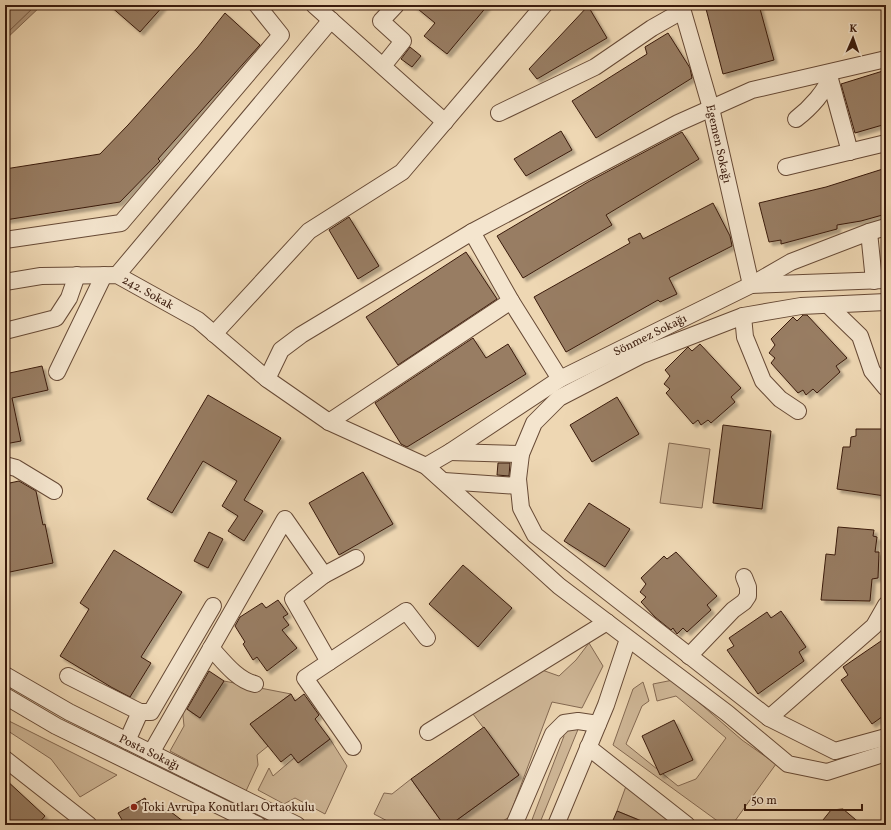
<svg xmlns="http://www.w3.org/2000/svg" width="891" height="830" font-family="Vollkorn,serif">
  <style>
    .green { fill: #cfb797; stroke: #846952 }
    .water { fill: #b1977b; stroke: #81654f }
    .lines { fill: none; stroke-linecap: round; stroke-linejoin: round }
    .shore { stroke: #765944; stroke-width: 1 }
    .building { fill: #987d63; stroke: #3a1b0d; filter: url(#shadow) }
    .minor-casing { stroke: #674a36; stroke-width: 18 }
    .minor { stroke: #f4e5ce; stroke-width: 16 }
    .poi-dot { fill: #8f2418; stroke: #f4e5ce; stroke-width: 1.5 }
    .labels { text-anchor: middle; stroke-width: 4; stroke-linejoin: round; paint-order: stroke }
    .street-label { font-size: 12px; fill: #3a1b0d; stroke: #f4e5ce }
    .poi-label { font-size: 12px; fill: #3a1b0d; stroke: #f4e5ce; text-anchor: start }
  </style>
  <defs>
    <filter id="shadow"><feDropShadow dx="3.5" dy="3.5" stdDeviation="1" flood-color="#0004"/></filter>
  </defs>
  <rect width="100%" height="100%" fill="#eed7b3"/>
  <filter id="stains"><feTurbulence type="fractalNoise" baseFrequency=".005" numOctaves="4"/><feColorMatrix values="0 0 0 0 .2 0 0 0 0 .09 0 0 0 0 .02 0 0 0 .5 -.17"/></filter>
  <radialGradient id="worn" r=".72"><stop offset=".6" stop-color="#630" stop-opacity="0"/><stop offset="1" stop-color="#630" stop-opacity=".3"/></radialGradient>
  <path class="green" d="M669,443L710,449L702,508L660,503Z
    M589,643L603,666L582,708L552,702L509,817L497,825H450L519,775L473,714L542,670L559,676L576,660Z
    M673,680L742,740L776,764L732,825H723L613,745L633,689L643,682L649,701L642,706L626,744L678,786L696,779L726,738L676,696L657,701L653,684Z
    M224,681L291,694L250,724L268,746L257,755L258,765L246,791L170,751L184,726L182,706L200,718Z
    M5,718L7,720L117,775L80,797L51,759L5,729Z
    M557,724L579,727L539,825H530L564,736Z
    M330,739L347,766L325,814L295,798L284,804L258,790L269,768L273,776L294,758L298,763Z
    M411,779L444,825H395L374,814L384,793L392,794Z
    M626,786L680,825H652L617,811Z"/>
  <path class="water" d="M5,5H42L5,40Z"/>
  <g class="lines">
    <path class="shore" d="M5,35L36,5"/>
  </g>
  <path class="building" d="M109,5H164L140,32Z
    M413,5H488L447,54L424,36L435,23Z
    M705,5H759L774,60L723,74Z
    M588,6L607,38L537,79L529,69Z
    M225,13L260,45L158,159L160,161L120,202L5,220V169L100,154L128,125L198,47Z
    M668,33L690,68L692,78L596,138L572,101L647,54L645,47Z
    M410,47L421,56L412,67L401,59Z
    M886,70V124L855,133L841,84Z
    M561,131L572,150L526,176L514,159Z
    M682,132L699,159L606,215L612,225L523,278L497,236L588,182Z
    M886,168V214L861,221L837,225V229L781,244V240L769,242L759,203L826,187Z
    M713,203L730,236L732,246L669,278L677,294L660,302L658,300L566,352L534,297L630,243L628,239L640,233L643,239Z
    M349,217L379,266L358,279L329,230Z
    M466,252L497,299L398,365L366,317Z
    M803,315H807L847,358L836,366L840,372L817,393L813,389L806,395L803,390L798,393L771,363L775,358L769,353L775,345L771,339L793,317L797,321Z
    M473,338L486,358L508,344L526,374L407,447L401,444L375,403Z
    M700,344L741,388L731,397L735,402L711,423L708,420L701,425L698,420L693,424L666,393L670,389L664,384L670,376L665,370L688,347L692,351Z
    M42,366L48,390L12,398L21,441L5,444V374Z
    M208,395L281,438L244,500L263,511L244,541L228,531L238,516L222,506L237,481L203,461L172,513L147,499Z
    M617,397L639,434L592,462L570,425Z
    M723,425L771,431L762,509L713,503Z
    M856,429H885L886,476L885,496L837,489L843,447H850L851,437L856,436Z
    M498,463H510L509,476L497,475Z
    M363,472L393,524L339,555L309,503Z
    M19,481L36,491L43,525L45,524L53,563L5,573V484Z
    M589,503L630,529L605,567L564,541Z
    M838,527L874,530L873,536L877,537L875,552H879L878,578L872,579L870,601L821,600L826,554L835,555Z
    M209,532L223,539L208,568L194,561Z
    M114,550L182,592L141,657L151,663L130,697L111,687L60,656L89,609L80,603Z
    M676,552L717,596L707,605L711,610L687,632L683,628L677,634L673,628L671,630L655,617L641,602L646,597L640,592L646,584L641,578L664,556L667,559Z
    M463,565L512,608L478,647L429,604Z
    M278,600L288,614L283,617L289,625L282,630L297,648L267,671L257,657L253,660L243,644L245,642L235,626L240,617L262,603L266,608Z
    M781,611L806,647L799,652L804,661L758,694L727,650L734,646L729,638L767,612L771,618Z
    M881,641L886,648V714L872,724L841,680L848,675L843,667Z
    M209,671L224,681L200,718L187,709Z
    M291,694L295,701L304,694L319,715L315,719L330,739L298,763L291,754L281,762L250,724Z
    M674,720L693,760L660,775L642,736Z
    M484,727L519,775L450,825H444L411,779Z
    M5,779L45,816L37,825H5Z
    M145,798L150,808H161L171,812L188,825H125L118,813Z
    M843,809L862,825H819L831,810Z
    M617,811L651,825H611Z"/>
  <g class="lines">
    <g class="minor-casing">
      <g id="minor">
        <path d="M314,5L445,122"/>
        <path id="s1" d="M681,5L711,108L751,285L886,280"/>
        <path d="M383,66L403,41L381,21L396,5"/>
        <path d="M830,79L850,152"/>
        <path d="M499,113L595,67L652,28L682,11"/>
        <path d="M796,119C809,109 828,90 831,73"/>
        <path d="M786,167L886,143"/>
        <path d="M472,232L511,301L560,379"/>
        <path d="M869,232L874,281"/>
        <path d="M5,240L121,223L281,35L257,5"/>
        <path d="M117,275L331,20"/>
        <path id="s2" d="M5,282L41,276L117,275L198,320L267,379L329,422L426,466L559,586L727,713L788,764L827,772L886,753"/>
        <path d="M886,302L801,306L743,316L642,355L559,398L534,423L521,454L518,479L521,508L535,535L769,718L835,751L886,737"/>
        <path d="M828,305L860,336L872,371L886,388"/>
        <path d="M743,316L745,337L763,381L780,399L798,411"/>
        <path d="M5,331L56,318L69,298L77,275"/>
        <path d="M214,334L309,231L402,172L544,5"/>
        <path d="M57,372L104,275"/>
        <path d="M267,379L281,350L301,335L472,232L678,123L752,90L886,59"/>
        <path d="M329,422L511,301"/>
        <path d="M450,452L521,454"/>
        <path d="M5,465L16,468L54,491"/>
        <path id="s3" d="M426,466L450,452L560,379L751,285L791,262L869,232L886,227"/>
        <path d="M444,481L518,486"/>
        <path d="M324,575L356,558"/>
        <path d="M211,648C223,661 237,680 255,684"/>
        <path d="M689,656L733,610L744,602L748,596V587L744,577"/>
        <path d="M329,662L305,678L353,747"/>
        <path id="s4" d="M5,675L69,712L297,825"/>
        <path d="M68,676L140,712L127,741"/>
        <path d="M5,696L56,726L258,825"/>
        <path d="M140,712H151L213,606"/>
        <path d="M769,718L874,626L886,605"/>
        <path d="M428,732L607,622"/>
        <path d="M588,747L687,825"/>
        <path d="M151,753L285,519L324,575L293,599L329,662L406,611L427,638"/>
        <path d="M5,759L89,825"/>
        <path d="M514,825L553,734L564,723L578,721L598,724"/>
        <path d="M556,825L606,705L628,639"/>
      </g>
    </g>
    <use href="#minor" class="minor"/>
  </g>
  <circle class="poi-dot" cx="134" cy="807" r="4"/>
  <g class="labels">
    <g class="street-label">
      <text dy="4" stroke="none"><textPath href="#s1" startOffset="144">Egemen Sokağı</textPath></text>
      <text dy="4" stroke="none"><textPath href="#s2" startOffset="148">242. Sokak</textPath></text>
      <text dy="4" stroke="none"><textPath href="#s3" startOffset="260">Sönmez Sokağı</textPath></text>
      <text dy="4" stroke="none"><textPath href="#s4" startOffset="164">Posta Sokağı</textPath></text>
    </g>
    <g class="poi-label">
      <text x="142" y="811">Toki Avrupa Konutları Ortaokulu</text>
    </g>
  </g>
  <rect width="891" height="830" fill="none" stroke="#eed7b3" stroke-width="20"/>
  <rect x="6" y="6" width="879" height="818" fill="none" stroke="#3a1b0d" stroke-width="2"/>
  <rect x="10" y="10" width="871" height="810" fill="none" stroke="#3a1b0d"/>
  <g transform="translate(853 38) rotate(2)" stroke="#f4e5ce" stroke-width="3" paint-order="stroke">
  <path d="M0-3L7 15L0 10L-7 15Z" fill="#3a1b0d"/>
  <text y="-6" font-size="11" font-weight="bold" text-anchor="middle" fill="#3a1b0d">K</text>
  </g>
  <path d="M745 804v6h117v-6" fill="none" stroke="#3a1b0d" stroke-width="2"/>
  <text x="751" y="804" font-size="12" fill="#3a1b0d" stroke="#f4e5ce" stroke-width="3" paint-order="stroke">50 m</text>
  <rect width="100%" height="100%" filter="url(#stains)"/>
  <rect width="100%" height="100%" fill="url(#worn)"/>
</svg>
